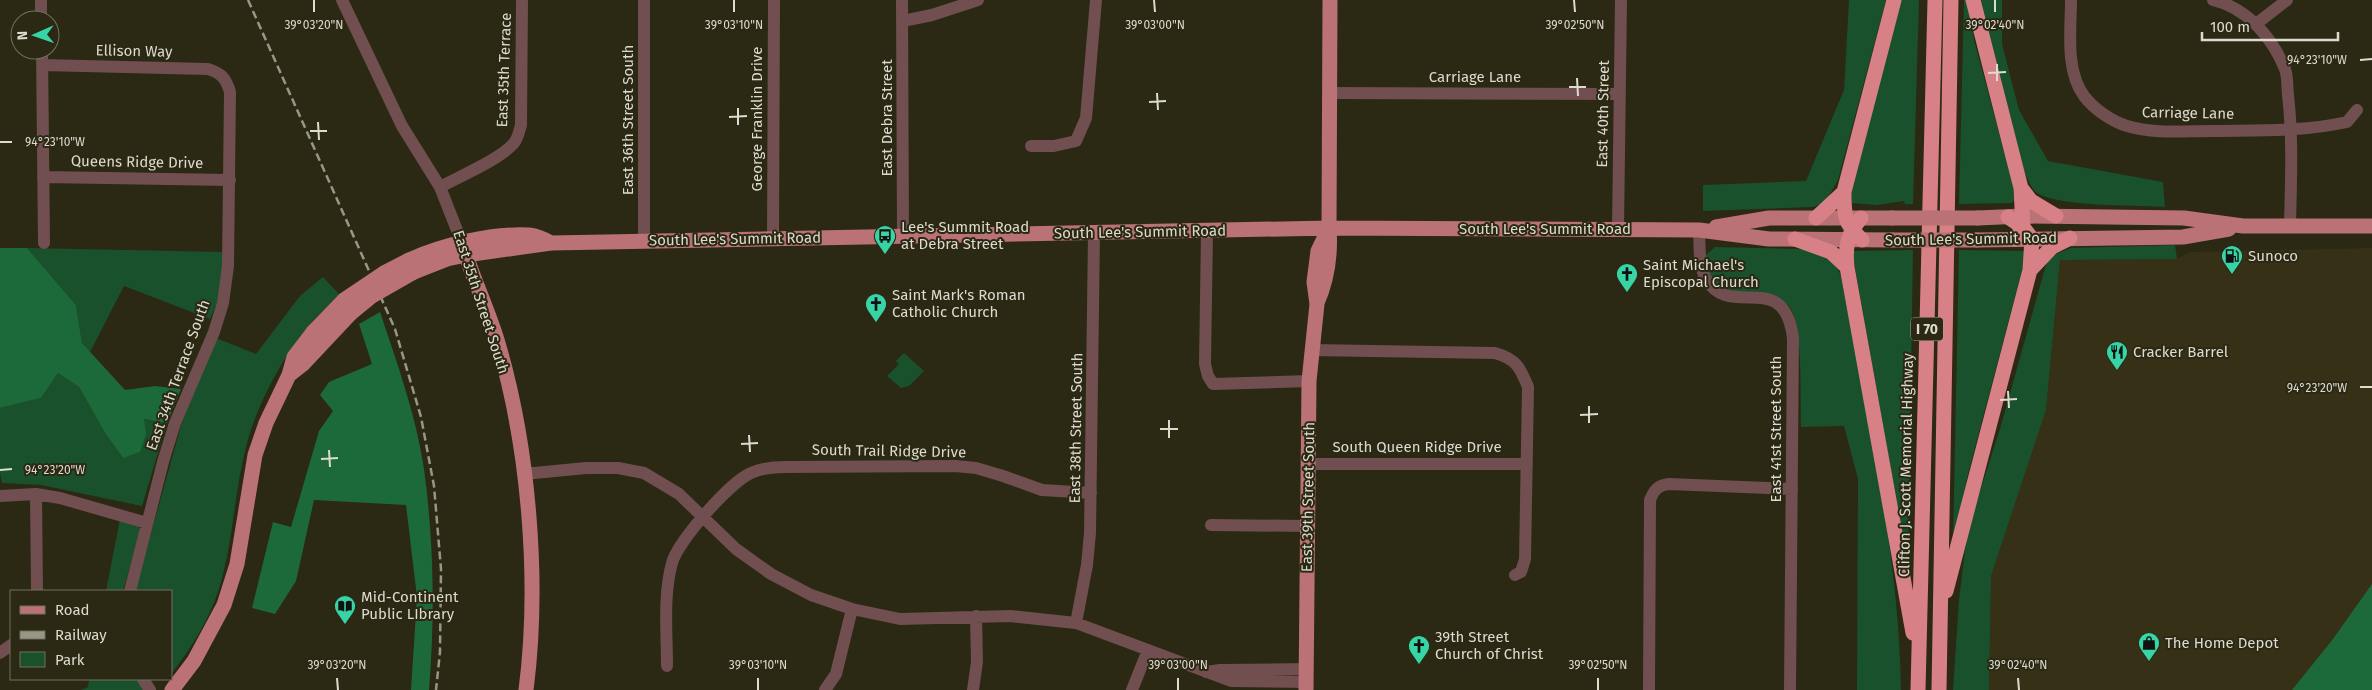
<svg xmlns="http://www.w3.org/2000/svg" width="2372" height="690" font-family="'Fira Sans',sans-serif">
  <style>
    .built { fill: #363116 }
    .green { fill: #19512d }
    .forest { fill: #1c6a3a }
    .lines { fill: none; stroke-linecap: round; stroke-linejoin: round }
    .minor { stroke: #714e4f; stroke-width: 12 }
    .major { stroke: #ba7276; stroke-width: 15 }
    .highway { stroke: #d78085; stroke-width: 15 }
    .rail { stroke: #989687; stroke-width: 2.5; stroke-dasharray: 8 4; stroke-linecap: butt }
    .major-bridge { stroke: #ba7276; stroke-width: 15 }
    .ticks { fill: none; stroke: #dddbcf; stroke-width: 2 }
    .labels { text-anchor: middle; stroke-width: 4; stroke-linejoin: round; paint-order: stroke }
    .shield { fill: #2b2814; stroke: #a8a597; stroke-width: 1 }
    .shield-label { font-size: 14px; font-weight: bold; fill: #dddbcf }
    .street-label { font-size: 15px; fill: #dddbcf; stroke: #2b2814 }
    .poi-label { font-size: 15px; fill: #dddbcf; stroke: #2b2814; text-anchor: start }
    .ticks-label { font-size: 12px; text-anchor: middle; fill: #dddbcf; stroke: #2b2814; stroke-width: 4; stroke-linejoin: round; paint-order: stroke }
  </style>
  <rect width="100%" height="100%" fill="#2b2814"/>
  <path class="built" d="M2372,248V600L2297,690H1989L1991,576L2046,410L2060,260L2177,259L2190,252Z"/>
  <path class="green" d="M1849,0H1886L1838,180C1831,192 1827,203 1813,207L1703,211V185L1806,181L1844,90Z
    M1900,0H1919L1913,204H1905L1904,201L1877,205L1852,203L1851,196Z
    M1964,0H1968L1974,40L2013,185L2014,200L2012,203L1959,204Z
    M1981,0H2002V44L2019,110L2048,161L2163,182L2165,207C2136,205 2059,207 2037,193C2019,182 1986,28 1981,0Z
    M2175,245L2177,259L2060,260L2046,410L1991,576L1989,690H1953L1959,600L1965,550L1973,513L2000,429L2047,261L2056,254L2071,248Z
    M1715,247L1804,249C1823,252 1834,259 1841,276C1866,413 1899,551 1901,690H1857L1858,479L1844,426L1801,427C1800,400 1803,330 1791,309C1774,281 1702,311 1706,255Z
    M27,248L225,252L218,301L210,319L124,286L90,352L82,343L76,305Z
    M1913,250L1908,566L1852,251Z
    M1959,250L2027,251L1968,474L1953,541Z
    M323,277L339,294C330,304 319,313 310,324C283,356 256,406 246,447C234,494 233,543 219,589C209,620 191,649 171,674V591H135L182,422L216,338L256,354L300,296Z
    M904,353L924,371L909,386L901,388L887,376L899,364L896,361Z
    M58,373L79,387L105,433L123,458L144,419L167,423L142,506L41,485L2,483L0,473V408L41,398Z
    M120,519L139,525L140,531L123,591H106Z
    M89,679H139L145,690H81L88,687Z"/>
  <path class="forest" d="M0,248H27L76,305L82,343L125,390L155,386L181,389L167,423L144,419L146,434L140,452L123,458L105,433L79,387L58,373L41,398L0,408Z
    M380,312C397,363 416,415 424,469C434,542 435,617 429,690H411L417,597L406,505L314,500L296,581L275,614L252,608L273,522L291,527L319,431L333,411L320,395L329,382L372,364L359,324Z
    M2372,584V690H2292L2333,639Z"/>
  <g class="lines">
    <path class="minor" d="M41,0V20
      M342,0L402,126L440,187L462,243
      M902,0L903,236
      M2071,0C2071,30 2065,70 2084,96C2094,109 2111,121 2127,126C2154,134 2183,131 2210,131C2256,130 2302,132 2347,122L2357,110
      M2213,0C2247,8 2272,37 2285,69C2288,77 2287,87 2288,95C2293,139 2291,181 2290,225
      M903,21L932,15L978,0
      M2256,24L2287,0
      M42,50L44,243
      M42,65L208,69C221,73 226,78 230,92L228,266L223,303L214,332L175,423L163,462L130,591
      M1330,93L1620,94
      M1031,146H1054L1076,141L1086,118L1096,0
      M43,177L230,180
      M440,187C458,177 501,159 514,143C518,138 519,132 521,125L522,0
      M1618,229L1621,0
      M1699,230C1700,245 1698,265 1706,279C1730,321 1784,267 1793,338L1790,690
      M1207,231L1205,364L1208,376L1213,384L1309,381
      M773,239L774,0
      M644,241V0
      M1311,350L1495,353C1516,359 1520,367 1528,387L1525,559L1521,572L1515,575
      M1308,464H1527
      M524,474L586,468H618L644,473L679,494L736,549L771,574L811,595L852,609L900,619L1010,616L1076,623L1231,681L1306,682
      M36,494L37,591
      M0,496L36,494L60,498L147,523
      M1211,525L1307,526
      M1076,623L1087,565L1090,533L1094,233
      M0,653L11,645
      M667,666C667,633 663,596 672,563C678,541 730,482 751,473C762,468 773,467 785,467L955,466L976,468L1003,476L1042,490L1091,493
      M1206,672L1220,670L1307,669
      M143,679L150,690
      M825,690L836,674L852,609
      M973,690L977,662L976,616
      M1132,690L1148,650
      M1649,690L1650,500C1654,490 1658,485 1669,484L1792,489"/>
    <path class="major" d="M1978,218L2023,216L2184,218L2243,226H2372
      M1716,227L1769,218H1892
      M1977,240L2183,237L2229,229
      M462,243C472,277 488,309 498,343C529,448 540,582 526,690
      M409,260C442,245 492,233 529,235C537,236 544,239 551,243
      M414,272L447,259L466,255L551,243L1329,228L1699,230L1769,239L1892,240
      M1317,303C1328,278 1331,255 1329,228L1330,0
      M289,375L303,364L350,314
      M172,690L194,661L224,605L237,564L255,455L266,423L289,375L294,357L313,332L344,300
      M1306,690L1309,381L1317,304L1314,282L1318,251L1329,228"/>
    <path class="highway" d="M1973,0L2021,188L2023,227L2015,239
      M2021,188L2031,201L2056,216
      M1816,218L1844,192
      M1861,218C1847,234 1845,247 1847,267L1913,633
      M1795,239L1831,252L1847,267
      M1862,240C1844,223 1844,216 1844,192L1894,0
      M2031,269L2052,247L2070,238
      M1946,591L2030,270L2032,239L2023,227L2008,217
      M1918,690L1935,0
      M1939,690L1951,0"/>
    <path class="rail" d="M248,0L395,329L421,417L434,486L441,569L440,652L436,690"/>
    <path class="major-bridge" d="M1892,218H1978
      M1892,240H1977
      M344,300L384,273L409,260
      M350,314L372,296L414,272"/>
  </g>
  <path class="ticks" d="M314,0V12M734,0V12M1154,0L1155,12M1574,0L1575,12M1995,0V12M2360,60L2372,59M1997,64V81M1988,73L2006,72M1577,78L1578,96M1569,87H1586M1157,93L1158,110M1149,102L1166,101M738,108V125M729,117L747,116M318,122L319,140M310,131H327M0,142H12M2360,387H2372M2008,391L2009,408M2000,400L2017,399M1589,406V423M1580,415L1598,414M1169,420V438M1160,429H1178M749,435L750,452M741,444L758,443M329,450L330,467M321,459L338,458M0,470L12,469M337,678L338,690M758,678V690M1178,678V690M1598,678V690M2018,678L2019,690"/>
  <defs>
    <g id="bus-pin" transform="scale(1.125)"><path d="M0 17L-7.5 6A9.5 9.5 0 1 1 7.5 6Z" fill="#37d4a6" stroke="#2b2814"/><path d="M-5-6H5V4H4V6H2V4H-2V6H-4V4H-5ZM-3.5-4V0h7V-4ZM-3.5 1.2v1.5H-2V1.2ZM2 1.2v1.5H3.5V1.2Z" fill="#111"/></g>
    <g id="fuel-pin" transform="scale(1.125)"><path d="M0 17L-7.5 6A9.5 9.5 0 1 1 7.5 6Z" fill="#37d4a6" stroke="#2b2814"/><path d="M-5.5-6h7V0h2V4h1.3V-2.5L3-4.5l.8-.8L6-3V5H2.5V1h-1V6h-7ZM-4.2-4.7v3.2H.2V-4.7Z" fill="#111"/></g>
    <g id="church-pin" transform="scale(1.125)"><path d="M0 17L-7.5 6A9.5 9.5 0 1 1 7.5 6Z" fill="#37d4a6" stroke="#2b2814"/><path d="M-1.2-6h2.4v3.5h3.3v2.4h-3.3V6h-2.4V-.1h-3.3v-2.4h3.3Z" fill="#111"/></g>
    <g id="restaurant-pin" transform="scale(1.125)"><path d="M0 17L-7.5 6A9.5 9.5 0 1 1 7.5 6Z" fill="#37d4a6" stroke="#2b2814"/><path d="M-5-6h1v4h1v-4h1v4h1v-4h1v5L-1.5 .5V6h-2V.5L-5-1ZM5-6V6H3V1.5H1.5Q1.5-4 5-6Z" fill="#111"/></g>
    <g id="library-pin" transform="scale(1.125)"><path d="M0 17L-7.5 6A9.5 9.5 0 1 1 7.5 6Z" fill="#37d4a6" stroke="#2b2814"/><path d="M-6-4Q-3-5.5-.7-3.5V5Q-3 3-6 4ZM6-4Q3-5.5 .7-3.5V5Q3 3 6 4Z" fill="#111"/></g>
    <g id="shop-pin" transform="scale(1.125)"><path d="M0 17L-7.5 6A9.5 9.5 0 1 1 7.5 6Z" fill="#37d4a6" stroke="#2b2814"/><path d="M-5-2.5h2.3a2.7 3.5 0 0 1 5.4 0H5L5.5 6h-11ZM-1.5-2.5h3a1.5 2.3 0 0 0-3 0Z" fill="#111"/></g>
  </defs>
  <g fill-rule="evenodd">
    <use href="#bus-pin" x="885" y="236"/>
    <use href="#fuel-pin" x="2232" y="256"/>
    <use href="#church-pin" x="1627" y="274"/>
    <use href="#church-pin" x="876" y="304"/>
    <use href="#restaurant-pin" x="2117" y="352"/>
    <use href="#library-pin" x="345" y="606"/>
    <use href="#shop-pin" x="2149" y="643"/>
    <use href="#church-pin" x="1419" y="646"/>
  </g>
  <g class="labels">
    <rect class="shield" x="1911" y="317.5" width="32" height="23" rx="4"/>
    <g class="shield-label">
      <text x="1927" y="334">I 70</text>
    </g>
    <g class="street-label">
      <text transform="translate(134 51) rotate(1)" y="5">Ellison Way</text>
      <text transform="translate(504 70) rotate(-88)" y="5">East 35th Terrace</text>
      <text x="1475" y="82">Carriage Lane</text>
      <text transform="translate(2188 113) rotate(1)" y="5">Carriage Lane</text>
      <text transform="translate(1603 114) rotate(-89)" y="5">East 40th Street</text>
      <text transform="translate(887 118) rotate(-90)" y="5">East Debra Street</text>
      <text transform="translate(757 119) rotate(-90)" y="5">George Franklin Drive</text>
      <text transform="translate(628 120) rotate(-90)" y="5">East 36th Street South</text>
      <text transform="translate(137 162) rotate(1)" y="5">Queens Ridge Drive</text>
      <text x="1545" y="234">South Lee's Summit Road</text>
      <text transform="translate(1140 232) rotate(-1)" y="5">South Lee's Summit Road</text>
      <text transform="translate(735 239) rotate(-1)" y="5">South Lee's Summit Road</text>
      <text transform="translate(1971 239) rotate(-1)" y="5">South Lee's Summit Road</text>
      <text transform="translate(481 302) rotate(72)" y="5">East 35th Street South</text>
      <text transform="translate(178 375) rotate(-70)" y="5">East 34th Terrace South</text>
      <text transform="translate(1076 428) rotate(-89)" y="5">East 38th Street South</text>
      <text transform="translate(1776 429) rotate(-90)" y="5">East 41st Street South</text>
      <text x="1417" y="452">South Queen Ridge Drive</text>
      <text transform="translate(889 451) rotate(1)" y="5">South Trail Ridge Drive</text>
      <text transform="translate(1906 465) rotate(-89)" y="5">Clifton J. Scott Memorial Highway</text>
      <text transform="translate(1308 497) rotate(-89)" y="5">East 39th Street South</text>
    </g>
    <g class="poi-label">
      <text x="901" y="232">Lee's Summit Road<tspan x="901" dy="17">at Debra Street</tspan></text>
      <text x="2248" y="261">Sunoco</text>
      <text x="1643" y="270">Saint Michael's<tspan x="1643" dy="17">Episcopal Church</tspan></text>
      <text x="892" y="300">Saint Mark's Roman<tspan x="892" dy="17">Catholic Church</tspan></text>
      <text x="2133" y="357">Cracker Barrel</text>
      <text x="361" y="602">Mid-Continent<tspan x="361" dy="17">Public LIbrary</tspan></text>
      <text x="1435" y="642">39th Street<tspan x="1435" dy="17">Church of Christ</tspan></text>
      <text x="2165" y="648">The Home Depot</text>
    </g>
  </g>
  <g class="ticks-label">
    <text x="314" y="29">39°03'20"N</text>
    <text x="734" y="29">39°03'10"N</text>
    <text x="1155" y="29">39°03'00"N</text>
    <text x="1575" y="29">39°02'50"N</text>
    <text x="1995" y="29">39°02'40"N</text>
    <text x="2317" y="64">94°23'10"W</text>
    <text x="55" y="146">94°23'10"W</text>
    <text x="2317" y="392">94°23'20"W</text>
    <text x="55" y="474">94°23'20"W</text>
    <text x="337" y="669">39°03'20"N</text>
    <text x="758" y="669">39°03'10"N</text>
    <text x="1178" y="669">39°03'00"N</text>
    <text x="1598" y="669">39°02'50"N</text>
    <text x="2018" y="669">39°02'40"N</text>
  </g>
  <rect x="10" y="590" width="162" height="90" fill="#2b2814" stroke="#72705f"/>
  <rect x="20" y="606" width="25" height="8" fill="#ba7276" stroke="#72705f"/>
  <text x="55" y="615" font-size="15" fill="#dddbcf">Road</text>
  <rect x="20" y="631" width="25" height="8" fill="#989687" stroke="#72705f"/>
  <text x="55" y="640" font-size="15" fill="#dddbcf">Railway</text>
  <rect x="20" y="652" width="25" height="15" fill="#19512d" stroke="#72705f"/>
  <text x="55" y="665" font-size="15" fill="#dddbcf">Park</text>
  <g transform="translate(35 35) rotate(268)"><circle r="24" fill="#2b2814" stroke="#72705f"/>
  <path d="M0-4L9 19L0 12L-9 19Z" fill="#37d4a6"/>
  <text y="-8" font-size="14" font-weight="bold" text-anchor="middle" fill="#dddbcf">N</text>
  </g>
  <path d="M2202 32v8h136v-8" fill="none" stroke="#dddbcf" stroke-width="2.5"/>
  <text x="2210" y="32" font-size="15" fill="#dddbcf" stroke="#2b2814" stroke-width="4" paint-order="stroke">100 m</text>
</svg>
